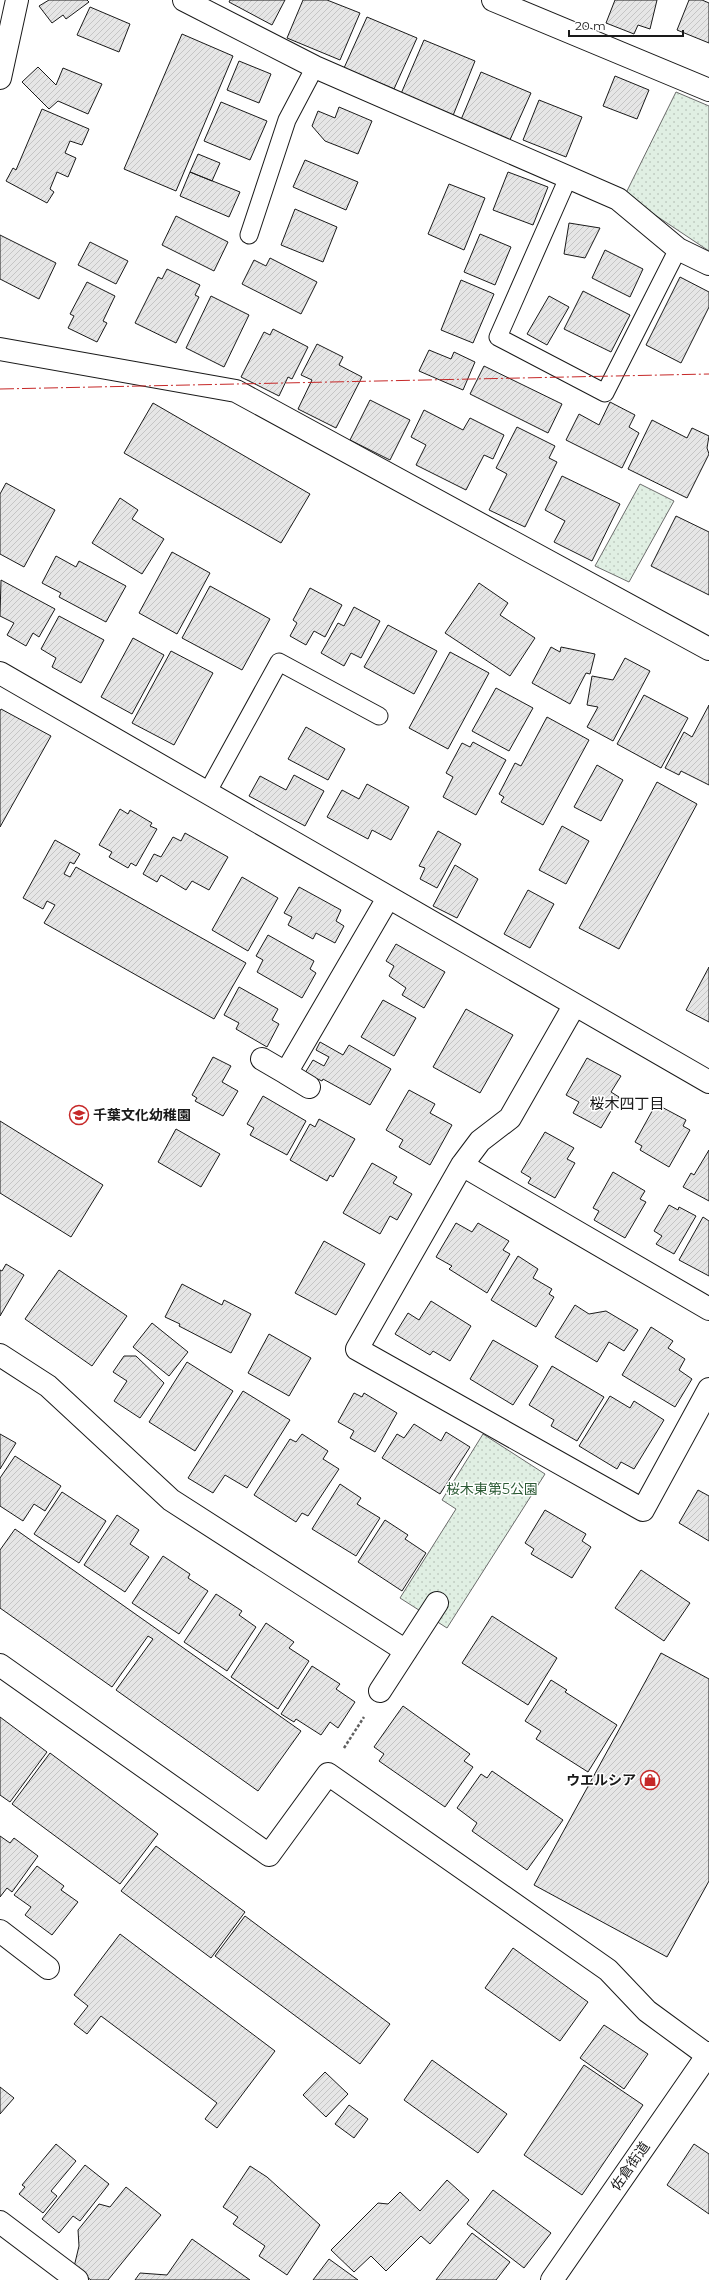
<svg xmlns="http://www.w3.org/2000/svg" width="709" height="2280" font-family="Montserrat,'Noto Sans JP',sans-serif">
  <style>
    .green { fill: url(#green-dots); stroke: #6a6a6a }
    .building { fill: url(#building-hatch); stroke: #1a1a1a }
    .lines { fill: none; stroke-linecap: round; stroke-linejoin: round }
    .service-casing { stroke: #1a1a1a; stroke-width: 19 }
    .minor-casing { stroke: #1a1a1a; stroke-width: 24 }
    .trunk-casing { stroke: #1a1a1a; stroke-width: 24 }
    .path { stroke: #5f5f5f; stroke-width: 2.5; stroke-dasharray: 3 2; stroke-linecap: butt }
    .service { stroke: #fff; stroke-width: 17 }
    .minor { stroke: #fff; stroke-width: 22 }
    .trunk { stroke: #fff; stroke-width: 22 }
    .power { stroke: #c62828; stroke-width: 1; stroke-dasharray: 14 3 2 3; stroke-linecap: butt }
    .labels { text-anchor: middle; stroke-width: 3; stroke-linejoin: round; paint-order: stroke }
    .poi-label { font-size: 14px; font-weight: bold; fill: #1a1a1a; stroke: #fff; text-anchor: start }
    .park-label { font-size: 14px; fill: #2b5a34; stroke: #fff }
    .street-label { font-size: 14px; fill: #1a1a1a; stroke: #fff }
    .neighbourhood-label { font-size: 15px; fill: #1a1a1a; stroke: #fff }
  </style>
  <defs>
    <pattern id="green-dots" width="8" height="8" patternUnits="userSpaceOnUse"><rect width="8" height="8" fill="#e0efe3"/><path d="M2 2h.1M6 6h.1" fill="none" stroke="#c0ccc2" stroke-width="1.8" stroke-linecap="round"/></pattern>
    <pattern id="building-hatch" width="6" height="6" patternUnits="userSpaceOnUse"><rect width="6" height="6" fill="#e6e6e6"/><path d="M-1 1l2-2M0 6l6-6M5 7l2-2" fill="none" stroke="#c5c5c5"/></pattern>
  </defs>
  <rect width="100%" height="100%" fill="#fff"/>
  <path class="green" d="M676,92L709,106V251L625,195Z
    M640,484L674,501L629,582L595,566Z
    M483,1434L545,1474L447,1628L400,1598L456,1509L442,1500Z"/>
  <path class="building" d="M49,0H87L89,2L66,19L63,15L52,23L39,6Z
    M230,0H285L272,25L229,2Z
    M303,0H327L360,13L340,60L287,38Z
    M615,0H657L650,29L638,25L634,34L606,23Z
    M689,0H702L709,3V43L677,30Z
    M90,7L130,24L119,52L77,35Z
    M367,17L417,38L394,89L344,68Z
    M182,34L233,56L176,191L124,169Z
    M424,40L475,61L452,118L400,96Z
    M239,61L271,74L259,103L227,90Z
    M38,67L56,85L63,68L102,84L88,114L58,101L49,109L22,82Z
    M481,72L531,93L509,142L460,122Z
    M615,76L649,90L637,119L603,106Z
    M539,100L582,117L566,157L523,140Z
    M221,102L267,121L250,160L204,141Z
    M339,107L372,121L358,154L325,141L312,126L318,111L335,118Z
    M42,109L89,129L82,145L70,141L65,153L76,158L68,177L57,172L50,189L54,192L47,203L6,181L13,168L16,170Z
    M198,154L220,163L212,181L190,172Z
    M305,160L358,182L346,210L293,187Z
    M190,172L240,192L229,217L180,196Z
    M508,172L548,187L533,225L493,210Z
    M449,184L485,198L464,250L428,234Z
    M295,209L337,227L323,262L281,245Z
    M176,216L228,242L214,271L162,245Z
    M569,223L600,228L585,258L564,254Z
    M480,234L511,247L495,285L464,272Z
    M0,235L56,263L39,299L0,279Z
    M90,242L128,261L116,284L78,265Z
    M605,250L643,269L630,297L592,278Z
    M270,258L317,282L301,314L242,284L254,260L266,266Z
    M167,269L200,285L195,295L199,297L176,343L135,323L158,277L162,279Z
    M680,277L709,292V307L681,363L646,345Z
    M461,280L494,294L473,343L441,330Z
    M87,282L115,296L103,321L107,323L97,342L68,328L74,316L70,314Z
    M583,291L630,315L611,352L564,329Z
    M211,296L249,315L224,367L186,348Z
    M549,296L569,307L547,345L527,334Z
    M273,329L308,347L292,379L288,377L279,396L241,377L264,332L270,335Z
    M317,344L343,357L339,365L362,377L336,428L298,409L312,380L301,375Z
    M429,350L451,359L454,352L475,362L463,390L419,371Z
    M484,366L562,404L548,433L470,394Z
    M370,400L410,420L390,460L350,440Z
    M610,402L635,415L629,427L639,433L622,468L566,440L579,414L599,425Z
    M153,403L310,494L281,543L124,453Z
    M424,410L463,430L470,418L504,435L493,459L484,455L466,490L416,465L426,445L411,437Z
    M652,420L687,438L692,428L709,436L707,448L709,454L687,498L628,469Z
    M517,427L555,446L549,458L557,462L525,527L489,510L507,474L496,468Z
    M562,476L620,504L592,561L554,542L565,521L545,510Z
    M6,483L55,510L24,567L0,554V494Z
    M120,498L138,510L132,519L164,539L142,574L92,543Z
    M676,516L709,532V595L651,566Z
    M172,552L210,573L177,634L139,613Z
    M56,556L76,567L79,561L126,586L106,622L59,597L61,593L42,583Z
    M1,580L55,609L39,637L33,633L26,646L7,635L14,623L0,616Z
    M479,583L508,603L500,615L535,638L510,676L445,633Z
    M210,586L270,619L242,670L182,638Z
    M310,588L342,605L325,637L314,631L306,645L290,636L297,623L293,620Z
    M354,607L380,621L361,658L351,653L344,666L321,653L338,623L344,626Z
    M59,616L104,640L81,683L52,667L56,658L41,649Z
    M388,625L437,651L414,694L364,667Z
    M133,638L164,655L132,714L101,697Z
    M551,647L560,652L561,647L595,654L590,674L586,673L570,704L532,683Z
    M171,651L213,673L174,745L132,723Z
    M450,652L489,673L448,749L409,728Z
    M625,658L650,671L613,741L587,727L598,707L587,705L592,676L613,680Z
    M496,688L533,708L509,751L472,731Z
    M644,695L688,718L661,768L617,744Z
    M709,705V785L681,771L679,775L665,768L684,732L692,737Z
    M1,709L51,736L0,827V711Z
    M547,717L589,740L543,825L501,802L504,797L499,794L515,763L521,766Z
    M306,727L345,749L328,780L288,759Z
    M473,742L506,760L476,815L443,797L453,777L446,773L462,743L470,747Z
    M597,765L623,780L601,821L574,807Z
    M294,775L324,791L305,826L249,796L260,776L286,790Z
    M657,782L697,804L619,949L579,928Z
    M367,784L409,807L391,840L372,830L368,839L327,817L342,790L359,799Z
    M120,809L128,814L130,810L152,823L150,826L157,829L136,866L131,863L128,868L109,857L112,852L99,845Z
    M562,826L589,841L566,884L539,870Z
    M438,831L461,844L437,888L420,879L425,868L419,866Z
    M185,833L228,857L209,890L192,881L186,890L161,875L157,882L143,874L154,854L161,857L173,837L181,841Z
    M55,840L80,854L74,864L70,862L64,874L70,877L76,867L246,963L214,1019L44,923L55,905L47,901L43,909L23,898Z
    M455,865L478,879L457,918L433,906Z
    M242,877L278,898L248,951L212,930Z
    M299,887L341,910L336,921L344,926L335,943L316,933L313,939L288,925L292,917L284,913Z
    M528,890L554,904L530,948L504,934Z
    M268,935L314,961L310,969L316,973L302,998L257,972L263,960L256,956Z
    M396,944L445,972L424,1008L402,995L406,988L389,976L394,966L386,961Z
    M709,967V1022L686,1010Z
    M239,987L278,1009L272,1020L279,1024L267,1047L236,1029L239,1023L224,1015Z
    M383,1000L416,1018L394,1056L361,1037Z
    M466,1009L513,1035L480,1093L433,1067Z
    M320,1042L343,1055L349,1045L391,1069L370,1105L323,1079L322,1081L305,1073L313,1060L324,1066L329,1057L316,1050Z
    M213,1057L231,1066L222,1082L238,1091L223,1116L195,1101L197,1098L192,1095Z
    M587,1058L621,1076L611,1092L619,1097L601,1128L573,1113L579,1102L566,1095Z
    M409,1090L435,1104L430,1113L452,1125L430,1165L399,1147L403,1140L386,1130Z
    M263,1096L306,1121L287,1155L250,1135L254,1128L247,1124Z
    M656,1104L686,1120L683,1126L690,1130L669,1167L640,1150L642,1146L635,1142Z
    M319,1119L355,1139L333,1177L330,1175L327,1181L290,1160L310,1124L315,1127Z
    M0,1121L103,1185L71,1237L0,1193Z
    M176,1129L220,1154L201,1187L158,1162Z
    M545,1132L574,1148L567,1159L575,1163L555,1198L528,1183L531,1178L521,1172Z
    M709,1150V1201L683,1187L691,1173L694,1175Z
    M372,1163L397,1177L393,1183L412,1194L397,1220L390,1216L380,1234L343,1213Z
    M613,1172L645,1191L640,1199L646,1202L625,1238L594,1220L599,1211L593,1208Z
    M669,1205L678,1210L679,1207L696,1216L674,1254L656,1244L662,1236L654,1231Z
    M703,1217L709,1221V1276L679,1260Z
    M456,1223L472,1232L478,1223L509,1241L503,1250L510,1254L487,1293L449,1269L452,1266L436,1257Z
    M324,1241L365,1264L336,1315L295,1293Z
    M518,1256L538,1269L533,1278L552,1289L549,1294L554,1297L536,1327L491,1300Z
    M6,1264L24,1275L0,1316V1270L2,1271Z
    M59,1270L127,1316L92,1366L25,1319Z
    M182,1284L222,1305L224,1300L251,1314L231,1353L179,1326L180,1324L165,1317Z
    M431,1301L471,1326L450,1361L433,1351L430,1355L395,1334L408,1313L419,1320Z
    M575,1305L589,1314L606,1311L638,1330L624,1351L609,1342L597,1362L555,1337Z
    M152,1323L188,1352L169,1376L133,1347Z
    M651,1327L673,1341L668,1348L685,1359L679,1370L692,1379L675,1407L622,1375Z
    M269,1334L311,1358L289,1396L248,1373Z
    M493,1340L538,1366L513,1405L470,1379Z
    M124,1356H136L164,1383L140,1418L114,1401L127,1381L113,1372Z
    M187,1362L233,1391L195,1451L149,1422Z
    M552,1366L604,1397L577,1441L551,1426L554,1420L529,1405Z
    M243,1391L290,1420L247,1488L225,1475L213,1493L188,1478Z
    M354,1393L362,1397L364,1393L397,1413L375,1452L350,1438L354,1431L338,1422Z
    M610,1396L630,1408L634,1401L664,1420L634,1469L621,1462L617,1469L579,1446Z
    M414,1424L441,1441L446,1432L470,1447L440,1494L382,1458L397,1434L404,1438Z
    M0,1434L16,1443L0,1469Z
    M302,1434L328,1451L323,1459L339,1469L308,1516L302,1513L296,1522L254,1495L290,1439L296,1442Z
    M15,1456L61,1486L45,1511L34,1504L23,1521L0,1506V1478Z
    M340,1484L361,1498L357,1504L380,1518L356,1556L312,1529Z
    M698,1490L709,1496V1541L679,1523Z
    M62,1492L106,1521L79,1563L34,1534Z
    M545,1510L586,1534L582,1541L591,1547L572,1578L531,1554L534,1549L525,1543Z
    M117,1515L139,1530L130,1544L149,1557L125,1592L84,1565Z
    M385,1520L408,1535L405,1539L426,1553L402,1591L358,1562Z
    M15,1529L301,1731L258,1791L116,1690L153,1639L148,1636L112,1687L0,1608V1550Z
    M163,1556L190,1574L188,1578L208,1591L179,1634L132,1603Z
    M641,1570L690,1603L664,1641L615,1608Z
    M216,1594L242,1611L239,1615L256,1627L227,1671L184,1642Z
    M492,1616L557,1658L528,1705L462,1663Z
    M266,1623L294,1642L289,1648L309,1661L278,1709L231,1677Z
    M661,1653L709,1679V1881L667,1957L534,1885Z
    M312,1666L340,1684L336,1689L355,1702L338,1728L330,1722L321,1735L296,1719L294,1722L281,1714Z
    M551,1680L567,1690L565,1692L617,1725L588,1772L536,1739L541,1731L525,1721Z
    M403,1706L470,1754L464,1761L473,1767L445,1807L379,1761L384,1754L374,1747Z
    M0,1717L47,1752L10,1802L0,1795Z
    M50,1753L158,1834L120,1884L12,1804Z
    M492,1771L563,1820L527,1870L472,1831L477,1823L457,1808L481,1774L487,1778Z
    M0,1836L10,1843L14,1838L38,1856L12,1892L7,1888L0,1897Z
    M156,1846L245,1912L211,1958L121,1891Z
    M37,1866L64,1886L61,1890L78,1902L52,1935L25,1915L31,1907L14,1895Z
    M245,1916L390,2024L360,2064L215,1956Z
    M120,1934L275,2051L217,2128L205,2119L217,2103L101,2016L87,2034L74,2024L88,2006L74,1995Z
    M513,1948L588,2002L560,2041L485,1988Z
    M604,2025L648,2054L624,2089L580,2058Z
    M432,2060L507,2114L478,2153L404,2100Z
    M584,2065L643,2105L582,2195L524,2155Z
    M325,2072L348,2094L326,2117L303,2095Z
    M0,2087L14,2098L0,2114Z
    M349,2105L368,2119L354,2138L335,2124Z
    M56,2144L76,2161L51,2191L57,2196L43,2213L19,2194L25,2187L22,2185Z
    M694,2144L709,2154V2214L667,2185Z
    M85,2165L109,2184L80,2221L73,2216L59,2233L42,2219Z
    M250,2166L267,2177L320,2225L287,2275L259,2256L265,2246L233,2224L238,2217L223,2207Z
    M447,2180L469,2200L430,2244L421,2236L386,2271L371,2256L354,2272L331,2250L378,2203L388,2204L400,2192L420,2211Z
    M126,2187L161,2215L108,2280H91L74,2267L79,2246L78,2230L99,2204L110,2207Z
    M493,2190L551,2233L524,2268L467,2224Z
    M472,2233L510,2262L496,2280H436Z
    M192,2239L250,2280H135L140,2273L167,2275Z
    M329,2259L358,2280H313Z"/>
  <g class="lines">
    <g class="service-casing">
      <path id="service" d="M568,178L498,337L605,393L678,249
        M249,235L287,120L315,67
        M207,793L279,662L379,716"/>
    </g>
    <g class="minor-casing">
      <path id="minor" d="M184,0L315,67L618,199L678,249L709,264
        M493,0L709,90
        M0,78L17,0
        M0,349L236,391L709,649
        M0,673L709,1082
        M574,1006L510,1118L480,1141L462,1165L357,1349L643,1510L709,1389
        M262,1059L286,1073
        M309,1087L286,1073L388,898
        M462,1165L709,1309
        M0,1355L48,1386L171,1500L406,1651
        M0,1665L269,1855L328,1774L608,1970L647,2011L707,2055
        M380,1691L437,1603
        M0,1931L48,1968
        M0,2222L77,2280"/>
    </g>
    <g class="trunk-casing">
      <path id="trunk" d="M552,2280L709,2053"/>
    </g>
    <path class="path" d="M344,1748L364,1717"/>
    <use href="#service" class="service"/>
    <use href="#minor" class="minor"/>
    <use href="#trunk" class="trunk"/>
    <path class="power" d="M0,389L709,374"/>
  </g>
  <defs>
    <g id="school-ring" transform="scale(1)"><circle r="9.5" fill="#fff" stroke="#c62828" stroke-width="1.5"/><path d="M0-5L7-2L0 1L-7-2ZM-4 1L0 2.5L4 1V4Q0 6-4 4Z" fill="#c62828"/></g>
    <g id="shop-ring" transform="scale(1)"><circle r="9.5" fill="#fff" stroke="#c62828" stroke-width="1.5"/><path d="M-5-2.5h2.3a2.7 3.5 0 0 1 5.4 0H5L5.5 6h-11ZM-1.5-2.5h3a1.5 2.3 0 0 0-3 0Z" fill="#c62828"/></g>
  </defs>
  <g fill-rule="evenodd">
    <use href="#school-ring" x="79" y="1115"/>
    <use href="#shop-ring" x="650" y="1780"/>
  </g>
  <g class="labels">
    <g class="poi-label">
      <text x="93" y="1120">千葉文化幼稚園</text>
      <text x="636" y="1785" text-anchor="end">ウエルシア</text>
    </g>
    <g class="park-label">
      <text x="492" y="1494">桜木東第5公園</text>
    </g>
    <g class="street-label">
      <text transform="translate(630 2166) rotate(-55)" y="5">佐倉街道</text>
    </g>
    <g class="neighbourhood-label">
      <text x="627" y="1109">桜木四丁目</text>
    </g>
  </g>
  <path d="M569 30v6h114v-6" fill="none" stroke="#1a1a1a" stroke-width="2"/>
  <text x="575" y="30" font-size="12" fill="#1a1a1a" stroke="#ffffff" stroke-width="3" paint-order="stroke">20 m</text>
</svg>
